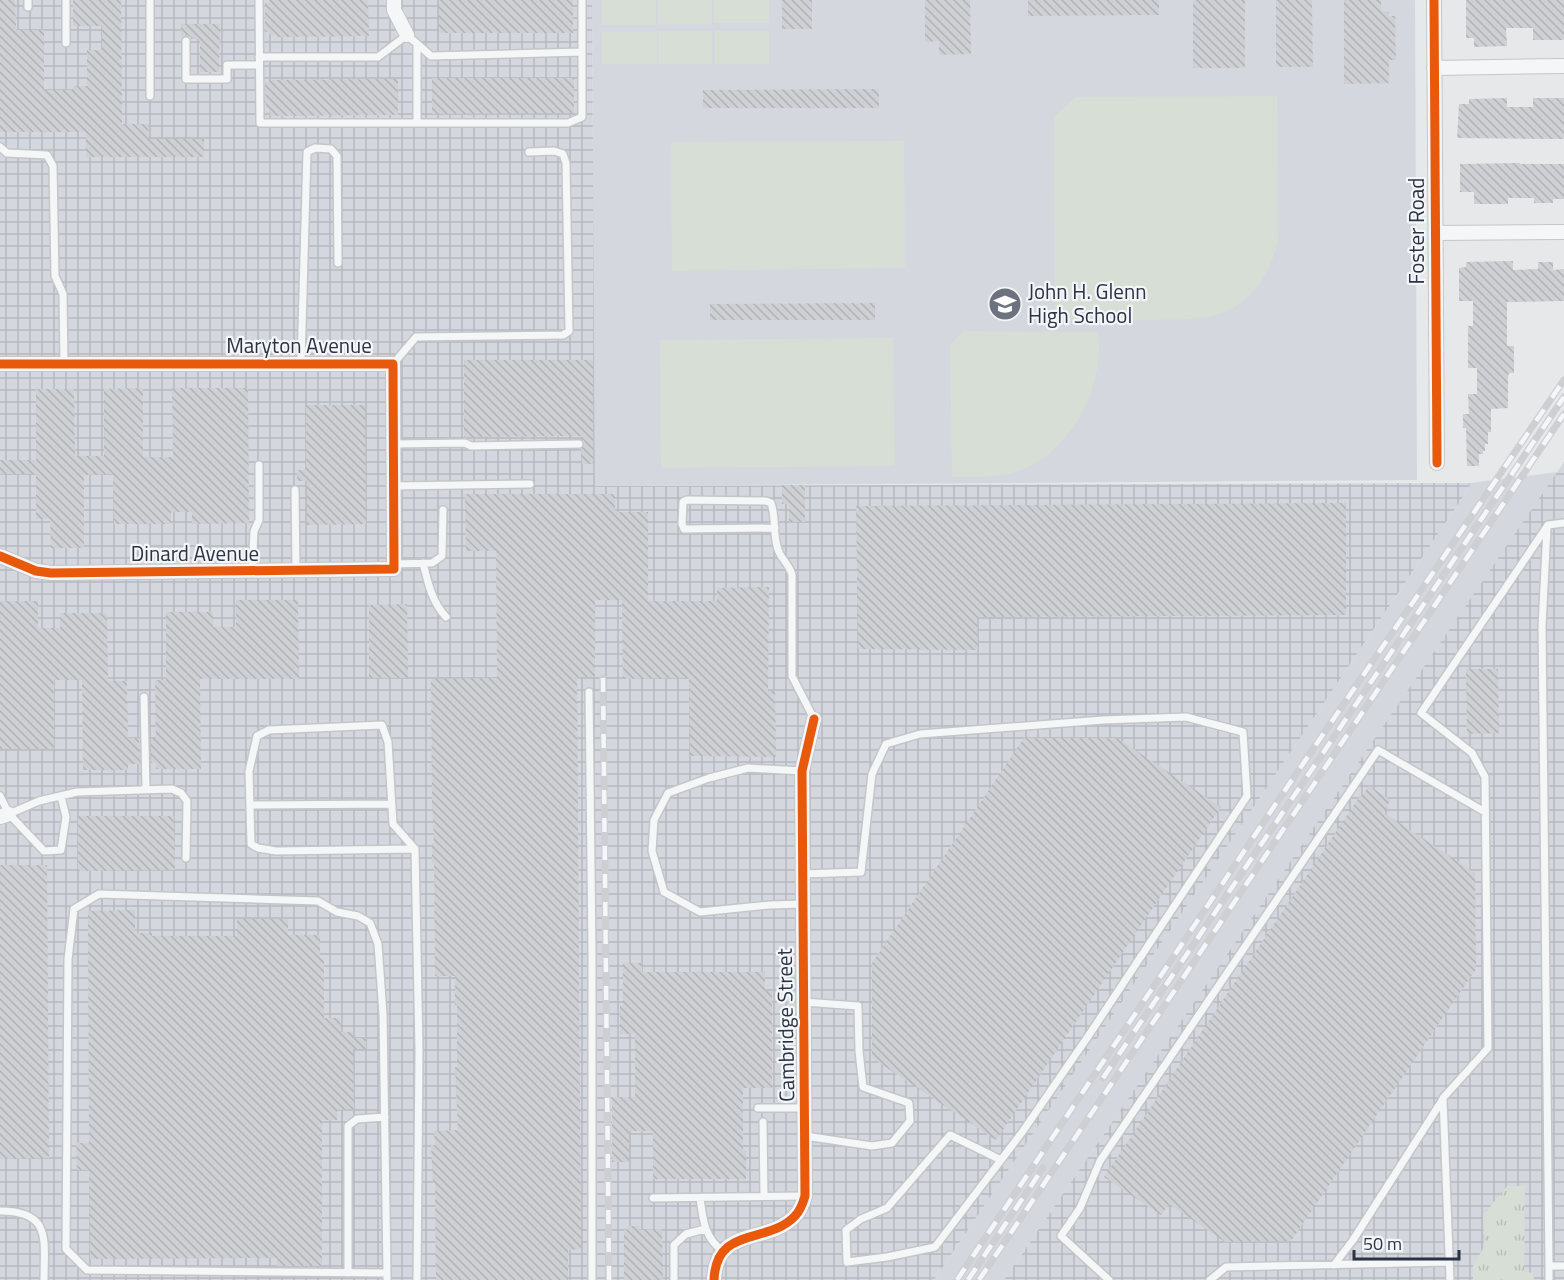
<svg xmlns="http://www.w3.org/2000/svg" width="1564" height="1280" font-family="'Titillium Web',sans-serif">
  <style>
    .built { fill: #d4d7dd }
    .industrial { fill: url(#industrial-grid) }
    .grass { fill: url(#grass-tufts) }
    .pitch { fill: #d6ded6 }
    .building { fill: url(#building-back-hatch) }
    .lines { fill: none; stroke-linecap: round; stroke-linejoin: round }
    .service-casing { stroke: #c4c6c8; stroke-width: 10 }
    .minor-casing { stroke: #c4c6c8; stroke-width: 16 }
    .service { stroke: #f5f6f7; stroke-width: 7 }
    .minor { stroke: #f5f6f7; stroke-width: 14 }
    .rail-casing { stroke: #cecfd2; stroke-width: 7 }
    .rail { stroke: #f4f6f9; stroke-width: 4.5; stroke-dasharray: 14; stroke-linecap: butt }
    .cycleway-casing { stroke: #f4f6f9; stroke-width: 13 }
    .cycleway { stroke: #e8590c; stroke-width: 9 }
    .labels { text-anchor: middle; stroke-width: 4.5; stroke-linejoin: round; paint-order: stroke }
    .street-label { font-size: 21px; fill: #2b3445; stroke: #f4f6f9 }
    .poi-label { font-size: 21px; fill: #2b3445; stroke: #f4f6f9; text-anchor: start }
  </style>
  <defs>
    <pattern id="industrial-grid" width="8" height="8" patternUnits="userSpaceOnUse" patternTransform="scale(1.5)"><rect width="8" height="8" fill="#d4d7dd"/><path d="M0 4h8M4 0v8" fill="none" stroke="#b6b9bf"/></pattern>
    <pattern id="grass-tufts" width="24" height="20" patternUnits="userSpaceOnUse" patternTransform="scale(1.5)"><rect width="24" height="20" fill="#d6ded6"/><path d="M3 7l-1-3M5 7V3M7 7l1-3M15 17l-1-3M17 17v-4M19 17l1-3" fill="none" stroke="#b8bfb9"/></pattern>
    <pattern id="building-back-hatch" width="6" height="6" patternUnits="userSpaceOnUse" patternTransform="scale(1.5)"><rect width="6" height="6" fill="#ced0d3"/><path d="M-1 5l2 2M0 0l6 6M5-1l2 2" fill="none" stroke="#b1b3b6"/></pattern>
  </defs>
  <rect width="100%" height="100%" fill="#e6e8ea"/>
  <path class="built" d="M592,0H1415L1417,480L595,486Z
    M1558,472L1004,1280H934L1469,488L1470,483Z"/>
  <path class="industrial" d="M0,0H592L595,486L1470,483L1469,488L934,1280H0Z
    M1564,462V1280H1004Z"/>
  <path class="grass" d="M1507,1186H1525L1524,1272L1533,1273L1534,1280H1473V1266L1484,1247L1483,1215Z"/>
  <path class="pitch" d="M602,0H656V25H602Z
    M658,0H712V24H658Z
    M714,0H769V23H714Z
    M658,31H712V64H658Z
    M715,31H769V64H715Z
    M602,32H657V64H602Z
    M1277,96L1278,241C1271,272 1251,306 1217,315C1194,321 1167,319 1143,320C1114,320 1085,320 1055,320L1054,117L1076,97Z
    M904,141L905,268L672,271L671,142Z
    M964,331L1098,332C1106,386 1070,456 1015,472C994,478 974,477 952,477L950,345Z
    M893,338L895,466L661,468L660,340Z"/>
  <path class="building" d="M0,0H15L16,30H44V90H73V86H87V50H102V26H73V0H121L122,124H148L149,139H204V157H86V132H0Z
    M269,0H368L369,36L277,37V35H269V32H265V3H269Z
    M439,0H573V33H439Z
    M782,0H812V29H782Z
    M925,0H970L971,54L939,55V41L925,42Z
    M1028,0H1159V15L1028,16Z
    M1193,0H1245V68H1193Z
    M1276,0H1312L1313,67H1276Z
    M1344,0H1381V11L1389,12V16H1395L1396,60H1389V83L1344,84Z
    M1466,0H1564V40H1533V28H1506L1507,46L1474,47V38H1466Z
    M181,24H220L219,72H200V39H191V37L187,35L181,36Z
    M432,78H574V113L432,114Z
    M398,79V115L270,116L269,108H266L265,82H269V80Z
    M879,89V108H703V90Z
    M1507,98V107H1533V98H1564V139L1457,138L1459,104H1469V99Z
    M1520,163V164H1564V199H1553V203H1534V198H1508V204H1474V192H1460V164Z
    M1513,261V270L1538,269V262H1553V270L1564,269V301L1507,302V346H1514V373H1509L1508,376V408L1491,409V432H1488V444H1485V451H1483V454H1479V466H1467L1466,428H1463V414H1469L1468,394H1477V368H1468V326H1473V301H1459V268L1466,267V262Z
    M875,303V320H710V304Z
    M464,360H593V464H582L581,449L585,443L581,436L464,437Z
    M143,388V457H173L172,388H248L249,523L192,524V512H171V524H114L113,474L84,475V548H51L50,519H36V474H0V460H36V389H74L75,456H104V389Z
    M306,405H365L366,524L307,525V481H297V470H306Z
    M782,485H805V522H789V504H782Z
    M465,494H615V512H648V601H717V588L769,587L768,691H775L776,757L690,756L689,678L623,679L622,600H595V677H577L581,1249L568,1250V1280H436L435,1183H433L431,1145H435L434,1131L458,1130L455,1067H457V1005H455V976H435L434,863H432V843H434L432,803L431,681L433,679L497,678L496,551H466Z
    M1346,503V615L977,617L978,650L858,649L856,506Z
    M236,600H298L299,679H200L201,769H156V763H151V738H156L155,680H166V612H213V627H236Z
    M0,601H38V628H60V613H107L108,681H127L128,738H139L140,764H128V770H83L82,680H54V749H0Z
    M407,604L408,678H369V605Z
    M1466,669H1498L1499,733L1467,734Z
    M1024,738H1117L1221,807L996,1140L872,1058V963Z
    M1369,786L1391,800L1383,812L1475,873L1476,969L1291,1241L1225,1242L1169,1204L1161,1215L1104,1177L1360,796L1361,797Z
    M78,816H174L175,870L78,871Z
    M0,865H47L49,1158L0,1159Z
    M135,910V933H152V936H237V919H288V935H320V958H324V1018H340L341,1032H353V1038H366V1049H353L354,1109L337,1110V1120H322V1266H277V1258L90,1259L89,1170H77L76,1143H89L88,911Z
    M623,963H642V972H765V991H772V1088H743V1151H746V1179H653V1131H629V1162H612V1097H635V1034H620V1005H623Z
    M628,1226H639V1230L662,1229L663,1280H624V1230H628Z"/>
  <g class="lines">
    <g class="service-casing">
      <path id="service" d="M28,0V7
        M66,0V43
        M259,0L260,123H568L582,117V0
        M186,41V79H227V65H259
        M417,44V123
        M259,57H378L407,35L431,56L582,52
        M150,96V0
        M0,147L7,153L47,155L53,166L55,276L63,294L64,364
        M301,364L307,152L315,148L331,149L337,156L338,263
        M393,364L416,337L563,335L569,331L566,163L563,154L554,151L529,152
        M393,444L465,443L471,446L579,444
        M393,486L530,484
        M295,490L296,571
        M775,528L684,529L682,524L683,502L687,500L766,501L771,503C776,517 773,532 777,546C779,558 789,563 792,575V676L814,719
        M1547,528L1542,626L1549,1266
        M423,563C428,583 432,602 446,617
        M394,564L432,563L442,556L443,510
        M252,572L254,531L259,520V465
        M589,692L592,952V1280
        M144,697L146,790
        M802,771L748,768L709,778L668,793L654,820L652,851L664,892L700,912L770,905L803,904
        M0,796L9,814L44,851L61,850L66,817L61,796
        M250,805L392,804
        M9,814L39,801L77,792L172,789L181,793L187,801L186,858
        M415,849L276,851L258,848L251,844L249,771L257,736L269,730L382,725L388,742L393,824L415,849L419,1050L417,1280
        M803,874L861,872L872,774L886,744L920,734L1103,720L1186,717L1243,732L1247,796L1091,1032L1023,1131L935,1247L887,1257L847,1262L846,1230L861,1219L887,1208L950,1135L1001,1160
        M804,1002L858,1006L859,1051L863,1087L909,1103L910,1121L892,1143L872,1146L805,1136
        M758,1108H805
        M763,1122L764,1196
        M653,1198L805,1196
        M700,1198C703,1219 704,1238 723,1251
        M0,1211C52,1211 44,1240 44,1280
        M1334,1265L1353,1240L1443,1099
        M348,1273V1126L357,1119L385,1117
        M387,1273L87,1270L66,1249L68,959L74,909L99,894L318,901L337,912L358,916L370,923L378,944L383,1014L387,1273V1280
        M674,1280V1245L686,1234L705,1229
        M1109,1280L1061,1236L1080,1208L1100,1161L1378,750L1485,812
        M1210,1280L1226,1267L1448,1262
        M1450,1280L1443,1098L1488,1048L1485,777L1472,753L1421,713L1548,525L1564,523
        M1549,1280V1266H1564"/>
    </g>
    <g class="minor-casing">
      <path id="minor" d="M394,0V10L407,35
        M1434,0L1437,463
        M1434,68L1564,66
        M1436,233L1564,232
        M0,364H393L394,569L51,573L36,571L0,556
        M0,817L9,814
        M714,1280C716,1225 768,1245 795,1216C800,1211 803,1203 805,1196L802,771L814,719"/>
    </g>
    <use href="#service" class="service"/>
    <use href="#minor" class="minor"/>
    <g class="rail-casing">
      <path id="rail" d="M603,678L609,1280
        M1103,1078L1564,397
        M957,1280L1275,805L1564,380
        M968,1280L1043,1168
        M979,1280L1564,414"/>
    </g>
    <use href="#rail" class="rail"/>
    <g class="cycleway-casing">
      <path id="cycleway" d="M1434,0L1437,463
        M0,364H393L394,569L51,573L36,571L0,556
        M714,1280C716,1225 768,1245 795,1216C800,1211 803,1203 805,1196L802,771L814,719"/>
    </g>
    <use href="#cycleway" class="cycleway"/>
  </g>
  <defs>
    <g id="school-disc" transform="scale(1.725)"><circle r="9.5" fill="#6c737f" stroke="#f4f6f9"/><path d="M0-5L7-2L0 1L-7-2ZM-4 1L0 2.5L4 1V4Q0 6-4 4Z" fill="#fff"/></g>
  </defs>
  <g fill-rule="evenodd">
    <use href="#school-disc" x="1005" y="304"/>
  </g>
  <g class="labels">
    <g class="street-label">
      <text transform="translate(1417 231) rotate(-90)" y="7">Foster Road</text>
      <text x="299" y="353">Maryton Avenue</text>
      <text x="195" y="561">Dinard Avenue</text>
      <text transform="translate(786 1025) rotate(-91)" y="7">Cambridge Street</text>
    </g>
    <g class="poi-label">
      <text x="1028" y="299">John H. Glenn<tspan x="1028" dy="24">High School</tspan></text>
    </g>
  </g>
  <path d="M1354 1250v9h105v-9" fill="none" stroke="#2b3445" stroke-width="3"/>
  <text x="1363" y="1250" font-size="18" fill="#2b3445" stroke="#f4f6f9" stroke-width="4.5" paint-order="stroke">50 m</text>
</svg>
